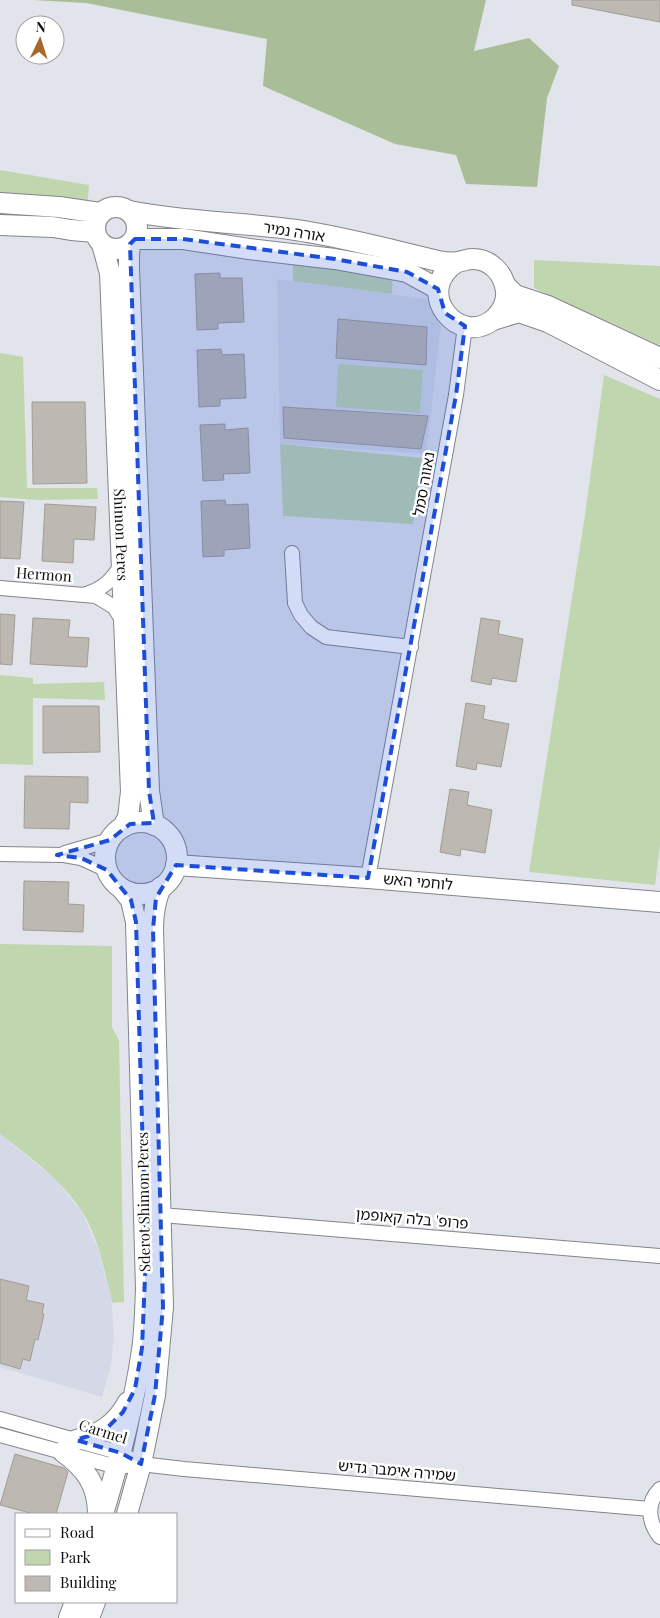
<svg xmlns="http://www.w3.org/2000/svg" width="660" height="1618" font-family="'Playfair Display','Noto Sans Hebrew',serif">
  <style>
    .built { fill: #d5d9e7 }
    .green { fill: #c0d6af }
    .forest { fill: #a9be98 }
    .building { fill: #bdb8b2; stroke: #a19c96 }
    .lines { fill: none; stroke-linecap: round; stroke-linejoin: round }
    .street-casing { stroke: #83858b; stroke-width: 16 }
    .secondary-casing { stroke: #83858b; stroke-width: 22 }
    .street { stroke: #fff; stroke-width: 14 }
    .secondary { stroke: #fff; stroke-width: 20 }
    .marked { fill: #1d4ed8; fill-opacity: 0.2; stroke: #1d4ed8; stroke-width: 4; stroke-dasharray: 10 6; stroke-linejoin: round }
    .labels { text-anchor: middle; stroke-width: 5; stroke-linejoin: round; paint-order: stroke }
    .street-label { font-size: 15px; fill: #101013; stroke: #fff }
  </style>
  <rect width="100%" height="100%" fill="#e2e4eb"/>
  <path class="built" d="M277,279L426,299L441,327L426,454L280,444Z
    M0,1134L55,1179L83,1214L98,1249L111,1297L114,1334L111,1365L102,1397L0,1367Z"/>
  <path class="green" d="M0,170L89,185L86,225L0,217Z
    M293,254L393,270L392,294L293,281Z
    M534,260L660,266V345L534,288Z
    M0,353L23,357L27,488H97L98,499L38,500L0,497Z
    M338,364L423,370L420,413L336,407Z
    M604,375L660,399V845L655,885L529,872L585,515Z
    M280,444L422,458L413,524L283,516Z
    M0,675L33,678V684L104,682L105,700L33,698V765L0,764Z
    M0,944L112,946V1027L119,1040L124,1302L112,1303L111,1297C104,1269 98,1237 83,1213C62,1180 30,1157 0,1134Z"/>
  <path class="forest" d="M33,0H486L474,51L529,38L559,66L547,98L537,187L466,184L456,155L395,144L263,86L267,39L86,3Z"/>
  <path class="building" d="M572,0H660V22L572,5Z
    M220,273V278H242L244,322L218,323V329L197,330L195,274Z
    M338,319L427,327L426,365L336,358Z
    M221,349L222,355L244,354L246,398L220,399V406L199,407L197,350Z
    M32,402H85L87,483L33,484Z
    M283,407L428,416L421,449L284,438Z
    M225,424V430L248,428L250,473L223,474L224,480L203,481L200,425Z
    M225,500L226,505L248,504L250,548L224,550V556L203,557L201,501Z
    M0,501L24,502L20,559L0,558Z
    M45,504L96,507L94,540L74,539L73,563L42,561Z
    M0,614L15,615L12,665L0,664Z
    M33,618L70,620L68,637L89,638L87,667L30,664Z
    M481,618L500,621L498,634L523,639L516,682L492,678L491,685L471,681Z
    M466,703L485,706L483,719L509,724L501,767L477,763L476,770L456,766Z
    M43,706H99L100,752L43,753Z
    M25,776L88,777V803L70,802L69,829L24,828Z
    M450,789L469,792L467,805L492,810L485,853L461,849L460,856L440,852Z
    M24,881L69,882L68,904L84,905L83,932L23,930Z
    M0,1279L29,1286L26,1300L44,1304L42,1313L44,1314L38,1340L35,1339L30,1361L23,1359L20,1369L0,1363Z
    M15,1454L64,1468L68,1472L56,1514H34L0,1505Z"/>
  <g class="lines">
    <g class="street-casing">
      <path id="street" d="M292,553L295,603L301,615L311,627L326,637L411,647
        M0,588L96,596L114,607L123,621
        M86,594C103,589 112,580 121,565
        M65,853L110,840
        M0,854L64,855L81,858L107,870
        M368,878L456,395L465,326
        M161,1215L660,1256
        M0,1419L121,1453L127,1456
        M0,1435L117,1467L141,1464L184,1469L650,1509
        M660,1489C646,1503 648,1522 660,1537"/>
    </g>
    <g class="secondary-casing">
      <g id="secondary">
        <path d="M0,203L59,207L100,213"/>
        <circle cx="116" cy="228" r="21"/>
        <path d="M129,211C184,222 241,222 296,230C344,237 391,250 438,261C444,262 452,263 458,262C463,261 467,259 473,259C490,259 504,273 506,291C507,301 502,311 495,318C460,350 411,291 457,262"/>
        <path d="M0,225L53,227L71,230L95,232"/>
        <path d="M135,239H183L249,249L335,259L407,272L438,289"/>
        <path id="s1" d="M102,244L110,273L131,792L128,817L123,827"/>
        <path d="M130,244L129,255V268L149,791L154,825"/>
        <path d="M505,285L515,295L548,306L660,358"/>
        <path d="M493,320L519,312L548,322L660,380"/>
        <circle cx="141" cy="858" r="36"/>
        <path d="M176,865L368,878L660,902"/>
        <path d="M76,1440C100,1435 116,1424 128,1402"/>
        <path d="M63,1452C86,1469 98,1485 98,1514"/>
        <path d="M103,1514C119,1460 134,1406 142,1350C145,1330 145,1309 146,1289L136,922L131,900L122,889"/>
        <path d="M127,1514L141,1464L155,1395L163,1307L153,929C153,913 155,901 161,887"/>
        <path d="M69,1618L75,1602"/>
        <path d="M89,1618L95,1602"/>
      </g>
    </g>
    <use href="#street" class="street"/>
    <use href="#secondary" class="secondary"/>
  </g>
  <path class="marked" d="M135,239H183L335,259L407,272L438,289L445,313L465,326L456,395L368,878L176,865L156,898L153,929L163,1307L155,1395L141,1464L121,1453L76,1440L104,1431L123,1412L135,1389L142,1348L146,1253L136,922L131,900L107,870L81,858L57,855L110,840L130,824L154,823L149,791L130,244Z"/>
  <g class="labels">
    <g class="street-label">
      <text transform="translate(294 232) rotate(9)" y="5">אורה נמיר</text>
      <text transform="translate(424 484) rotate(-80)" y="5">נאווה סמל</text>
      <text dy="5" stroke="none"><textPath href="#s1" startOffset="292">Shimon Peres</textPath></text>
      <text transform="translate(44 575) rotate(4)" y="5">Hermon</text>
      <text transform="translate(418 882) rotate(5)" y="5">לוחמי האש</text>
      <text transform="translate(144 1202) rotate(-91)" y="5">Sderot Shimon Peres</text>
      <text transform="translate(412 1219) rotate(5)" y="5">פרופ' בלה קאופמן</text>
      <text transform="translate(103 1432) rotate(17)" y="5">Carmel</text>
      <text transform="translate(397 1471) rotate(5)" y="5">שמירה אימבר גדיש</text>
    </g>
  </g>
  <rect x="15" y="1513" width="162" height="90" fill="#ffffff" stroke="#9f9fa1"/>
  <rect x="25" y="1529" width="25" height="8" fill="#ffffff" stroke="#9f9fa1"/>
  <text x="60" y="1538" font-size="15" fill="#101013">Road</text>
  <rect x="25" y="1550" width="25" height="15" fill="#c0d6af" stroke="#9f9fa1"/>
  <text x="60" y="1563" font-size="15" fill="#101013">Park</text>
  <rect x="25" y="1576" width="25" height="15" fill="#bdb8b2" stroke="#9f9fa1"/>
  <text x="60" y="1588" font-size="15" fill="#101013">Building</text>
  <g transform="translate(40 40) rotate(4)"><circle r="24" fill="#ffffff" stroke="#9f9fa1"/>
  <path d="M0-4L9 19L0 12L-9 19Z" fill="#a5682d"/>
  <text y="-8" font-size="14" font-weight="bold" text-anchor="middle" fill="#101013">N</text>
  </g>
</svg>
